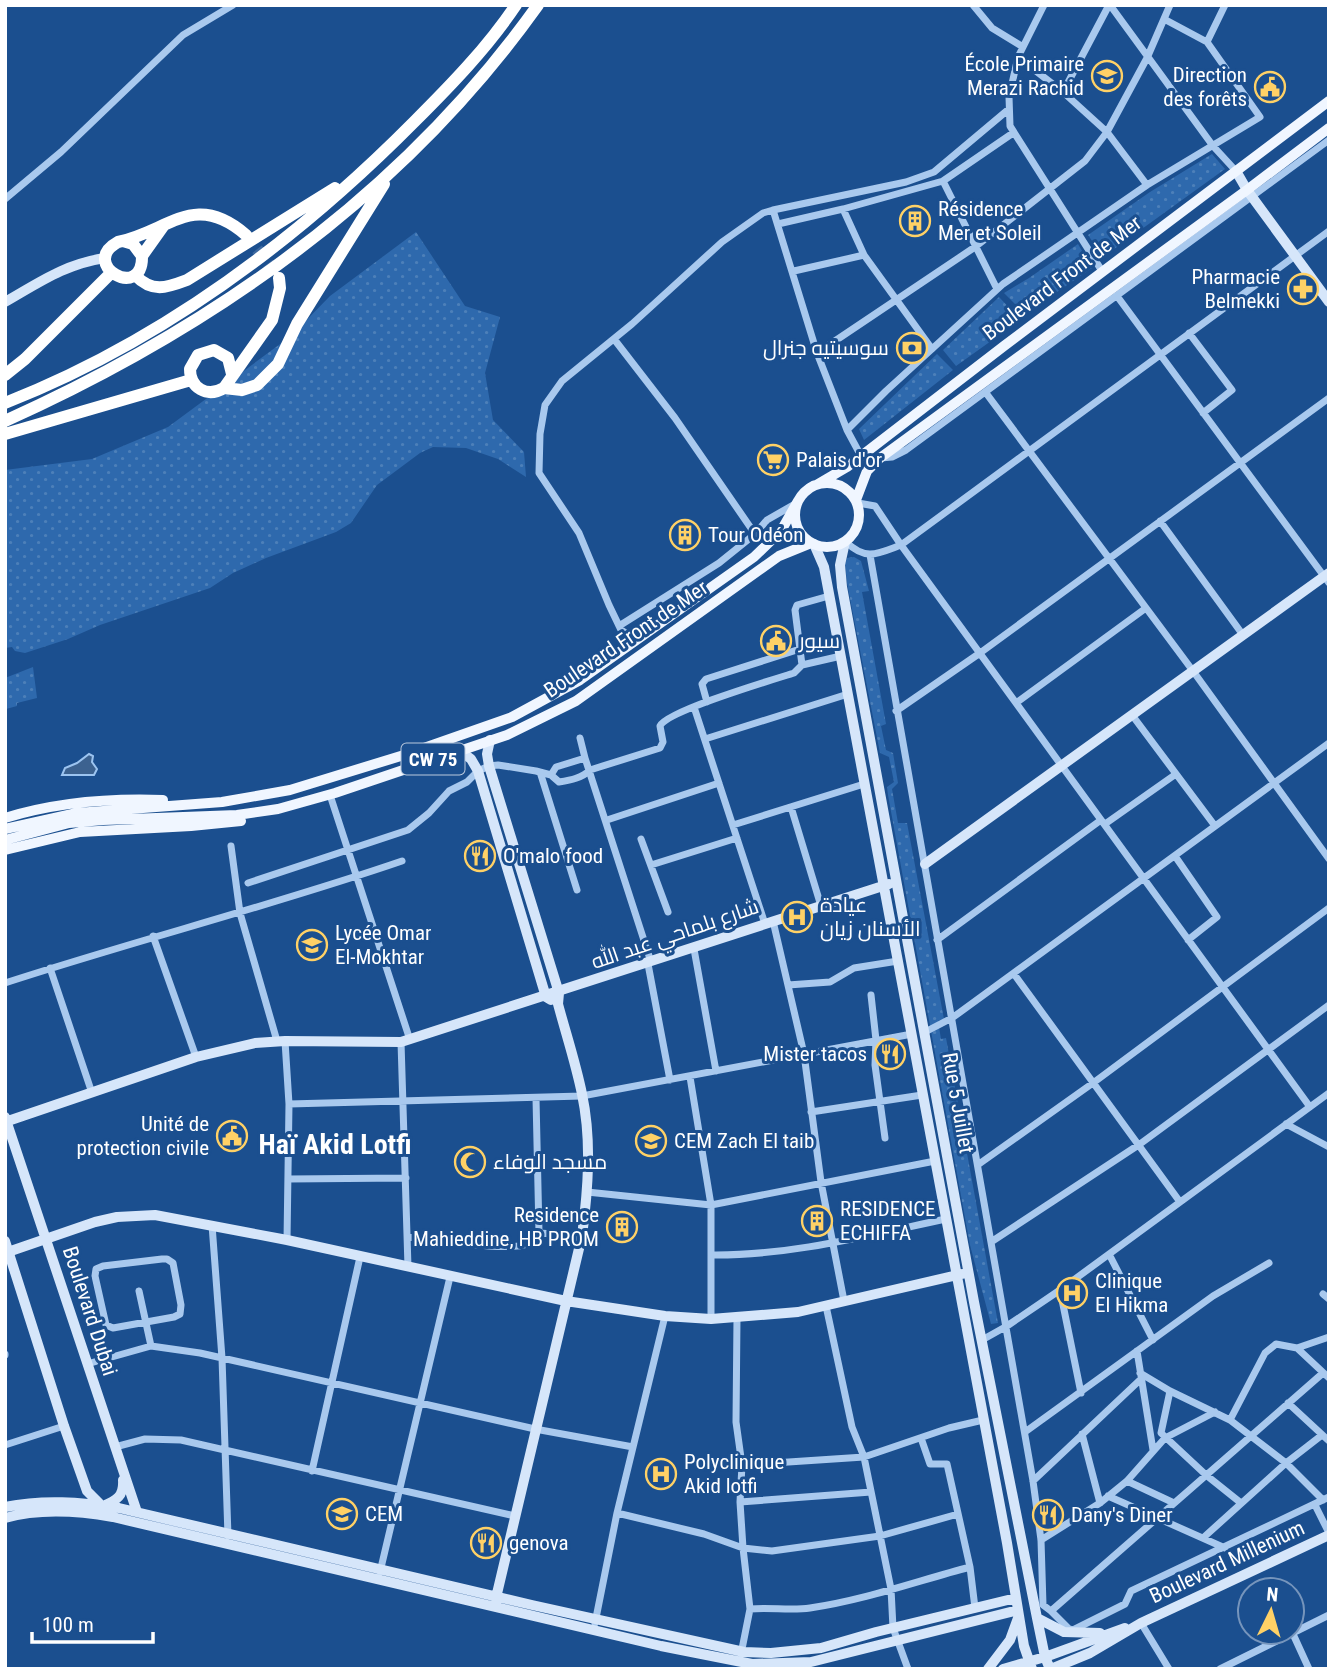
<svg xmlns="http://www.w3.org/2000/svg" width="1334" height="1674" font-family="'Roboto Condensed',Cairo,sans-serif">
  <style>
    .grass { fill: url(#grass-dots) }
    .water { fill: url(#water-ripples); stroke: #9cc4f0; stroke-width: 2 }
    .lines { fill: none; stroke-linecap: round; stroke-linejoin: round }
    .highway-tunnel { stroke: #3d69a0; stroke-width: 12; stroke-dasharray: 12 6; stroke-linecap: butt }
    .street { stroke: #a9c9ee; stroke-width: 7 }
    .secondary { stroke: #d6e6fa; stroke-width: 10 }
    .primary { stroke: #f0f6ff; stroke-width: 10 }
    .highway { stroke: #fff; stroke-width: 12 }
    .labels { text-anchor: middle; stroke-width: 6; stroke-linejoin: round; paint-order: stroke }
    .shield { fill: #1b4f8f; stroke: #bbcadd; stroke-width: 2 }
    .shield-label { font-size: 19px; font-weight: bold; fill: #fff }
    .poi-label { font-size: 21px; fill: #fff; stroke: #1b4f8f; text-anchor: start }
    .street-label { font-size: 21px; fill: #fff; stroke: #1b4f8f }
    .district-label { font-size: 28px; font-weight: bold; fill: #fff; stroke: #1b4f8f }
  </style>
  <defs>
    <pattern id="grass-dots" width="8" height="8" patternUnits="userSpaceOnUse" patternTransform="scale(1.75)"><rect width="8" height="8" fill="#2e69ad"/><path d="M2 2h.1M6 6h.1" fill="none" stroke="#4d80b9" stroke-width="1.8" stroke-linecap="round"/></pattern>
    <pattern id="water-ripples" width="26" height="14" patternUnits="userSpaceOnUse" patternTransform="scale(1.75)"><rect width="26" height="14" fill="#3c6290"/><path d="M2 4q2-2 4 0t4 0M15 11q2-2 4 0t4 0" fill="none" stroke="#597aa1"/></pattern>
  </defs>
  <rect width="100%" height="100%" fill="#1b4f8f"/>
  <path class="grass" d="M1212,154L1225,169L1103,257L1088,235L1150,192Z
    M416,232L465,306L500,317L485,373L493,420L524,452L526,477L498,459L466,448L433,447L420,453L377,485L351,523L336,532L266,558L233,573L210,588L100,625L68,639L25,653L15,651L12,647L5,648V470L92,459L168,427L291,336L330,296Z
    M1078,244L1092,268L1025,314L1004,293L1029,278Z
    M999,297L1018,317L998,336L956,366L943,350Z
    M937,354L953,370L864,440L859,429Z
    M854,557L861,561L869,591L862,592L886,724L881,726L886,750L893,753L898,783L892,789L898,823H907L944,1019L938,1021L941,1039L946,1038L998,1323L991,1324L970,1245L888,795L887,787L894,782L889,757L880,753L847,583L845,564L847,558Z
    M33,667L37,698L17,703V706L6,709L5,678Z"/>
  <path class="water" d="M89,754L93,756L92,762L97,769L94,775H62L65,768L77,763Z"/>
  <g class="lines">
    <path class="highway-tunnel" d="M246,235L278,276"/>
    <path class="street" d="M973,5L992,28L1023,47
      M1044,5L1018,57L1063,92L1107,132L1147,185
      M1110,5L1213,146L1236,171
      M1164,19L1207,42
      M1018,57L1009,97L1010,126L1102,271
      M1063,92L1109,5
      M943,181L1013,133
      M5,199L61,152L183,35L233,5
      M843,209L943,181L997,289
      M773,210L906,182L934,172L1009,109
      M778,224L843,209L864,255L794,271
      M864,255L932,349
      M1117,296L1329,583
      M1189,333L1232,390L1203,413
      M614,339L675,418L755,534L767,520L795,504
      M986,393L1193,671L1329,859
      M847,430L817,353L975,247L1085,161L1107,132L1147,58L1170,5
      M861,456L847,430L886,391L1003,284L1147,185L1260,117L1207,42L1225,5
      M881,458L892,457L906,450L1329,140
      M858,503L875,506L901,545L1310,1107
      M1160,521L1243,635
      M846,542C866,561 877,554 901,545L1329,231
      M870,555L1033,1481L1041,1540L1043,1605L1051,1611
      M619,626L719,563L755,534
      M636,640L621,630L609,605L579,533L539,473L540,434L545,405L562,381L632,324L722,242L763,213L773,210L817,353
      M802,665L795,610L797,605L829,596
      M707,702L702,684L706,679L800,649
      M1016,703L1146,608
      M694,707L765,924
      M896,711L980,653L1329,398
      M1132,715L1215,826
      M580,738L585,758
      M705,739L848,694
      M540,772L577,890
      M551,775L556,767L585,758L651,962
      M330,795L410,1040
      M791,807L821,906
      M607,820L719,783
      M1105,824L1176,774
      M733,825L864,784
      M641,839L668,912
      M231,846L240,913L277,1041
      M1175,856L1217,917L1188,940
      M651,865L737,838
      M248,883L408,830L429,813L449,791L467,782L478,771L489,766L498,765L536,771L551,775L559,782C571,780 582,778 590,770L660,748L663,742L660,726C667,711 772,680 794,673L802,665L841,656
      M773,921L804,1054L821,1182L844,1301
      M153,936L196,1057
      M937,940L1101,820
      M694,949L716,1071
      M648,964L670,1080
      M50,968L92,1093
      M1014,974L1180,1202
      M5,983C137,940 271,906 402,861
      M788,985L830,982L854,968L898,961
      M871,995L876,1040L875,1065L885,1138
      M925,1032L952,1018L1329,743
      M285,1041L289,1104L287,1240
      M401,1042L408,1267
      M690,1077L711,1205V1319
      M289,1104L582,1096L912,1034
      M811,1112L922,1095
      M1286,1124L1329,1147
      M979,1164L1093,1083L1329,908
      M288,1179L406,1178
      M587,1192L711,1205L935,1161
      M212,1225L222,1358L228,1536
      M539,1233L582,1236
      M408,1237C435,1239 505,1252 528,1244C533,1243 536,1237 539,1233L536,1098
      M991,1242L1140,1144L1329,1005
      M1109,1254L1153,1340
      M711,1255C790,1256 869,1235 946,1219
      M162,1259H167L173,1263L181,1305L180,1314L174,1317L113,1328L106,1325L95,1276L96,1269L103,1266Z
      M1060,1290L1081,1393
      M139,1291L151,1346
      M1323,1294L1329,1299
      M826,1306L852,1427L864,1457L891,1589L893,1628L908,1669
      M737,1318L736,1422L742,1465L740,1502L743,1548L750,1609L741,1654
      M982,1340L1007,1326L1060,1290L1329,1093
      M1297,1348L1329,1337
      M1137,1351L1153,1450
      M5,1354V1355
      M87,1364L151,1346L200,1353L535,1429L633,1447
      M1140,1373L1170,1391L1230,1420L1286,1463L1323,1500
      M1323,1373L1051,1611L1069,1629L1073,1630L1125,1604L1131,1591L1329,1497
      M1170,1391L1161,1433L1206,1475L1241,1503
      M1288,1403L1329,1441
      M1230,1420L1265,1353L1276,1344L1297,1348L1329,1378
      M1025,1432L1213,1296L1269,1263
      M1082,1434L1100,1503
      M921,1438L930,1464H947L970,1567L975,1608
      M5,1445L64,1426
      M115,1447L145,1439L181,1440L515,1516
      M742,1465L864,1457L949,1428L983,1420
      M312,1471L360,1257
      M1033,1481L1141,1379
      M1127,1481L1174,1503
      M1108,1496L1225,1548
      M740,1502L871,1492
      M1315,1505L1329,1533
      M617,1513L704,1534L743,1548L772,1551L880,1536L958,1514
      M1203,1538L1286,1463L1322,1435
      M1041,1540L1100,1503L1127,1481L1165,1438L1215,1412
      M380,1572L450,1277
      M750,1609C770,1607 791,1611 810,1608C865,1600 917,1581 970,1567
      M595,1623L617,1513L665,1316
      M1141,1623L1169,1669
      M1293,1634L1309,1669
      M1220,1669L1329,1615"/>
    <path class="secondary" d="M1236,171L1247,190L1329,302
      M5,302C40,282 65,264 105,258
      M845,542L840,565L842,587L974,1302L1037,1618L1045,1657L1050,1669
      M814,544L824,567L1007,1543L1024,1646L1032,1669
      M490,740L487,754L489,766L559,993L558,1004C566,1034 576,1064 582,1094C592,1141 588,1190 582,1236L495,1602
      M459,750L471,759L478,771L546,997L551,1000
      M925,864L1329,573
      M5,1117L137,1512
      M5,1122L196,1057L255,1043L285,1041L401,1042L889,884
      M5,1241L64,1426L87,1491L99,1503
      M5,1253L95,1222L117,1217L155,1215L287,1240L566,1301L665,1316L711,1319L798,1312L962,1274
      M103,1506C117,1500 124,1496 123,1480
      M5,1507C44,1499 80,1502 119,1508L532,1605L744,1652L771,1653L821,1648L876,1632L1016,1598
      M5,1518C40,1508 79,1511 113,1517L661,1646L752,1664L811,1662L1018,1610
      M1037,1618L1064,1632L1100,1633
      M988,1669L1010,1640L1018,1618
      M1003,1669L1045,1657L1125,1628
      M1051,1669L1090,1653L1141,1623L1329,1535"/>
    <path class="primary" d="M795 515a32 32 0 1 1 64 0a32 32 0 1 1-64 0Z
      M818,484L847,467L1004,346L1329,101
      M856,500L867,471L880,458L1247,190L1329,128
      M5,818C57,802 109,798 163,800
      M5,829L77,813L222,802L290,790L404,755L512,717L580,680L754,557L781,531L798,501
      M5,840L69,823L103,820L237,815L278,809L335,793L507,735L576,701L779,556L811,543
      M5,850L80,832L191,826L241,821"/>
    <path class="highway" d="M123,241L133,244L142,256C143,302 78,264 118,242C168,232 194,190 246,235
      M142,256L164,225
      M135,275C152,293 166,288 187,280L335,188
      M232,374L228,358L214,350L198,355L190,369C190,388 207,398 224,388L272,320L280,288L279,278
      M5,375L25,359L111,273
      M224,388L242,390L257,385L278,364L297,324L384,184
      M5,403C161,342 298,239 415,121C451,85 487,48 516,5
      M5,421C214,327 403,194 538,5
      M5,434L191,380"/>
  </g>
  <defs>
    <g id="school-ring" transform="scale(1.575)"><circle r="9.5" fill="#1b4f8f" stroke="#ffd166" stroke-width="1.5"/><path d="M0-5L7-2L0 1L-7-2ZM-4 1L0 2.5L4 1V4Q0 6-4 4Z" fill="#ffd166"/></g>
    <g id="civic-ring" transform="scale(1.575)"><circle r="9.5" fill="#1b4f8f" stroke="#ffd166" stroke-width="1.5"/><path d="M-.6-6.5H3V-4.5H.6V-3L4-1V1h2V6H-6V1h2V-1L-.6-3ZM-1.2 2.5V6h2.4V2.5Z" fill="#ffd166"/></g>
    <g id="building-ring" transform="scale(1.575)"><circle r="9.5" fill="#1b4f8f" stroke="#ffd166" stroke-width="1.5"/><path d="M-4-6H4V6H1V3H-1V6H-4ZM-2.5-4.3h1.7v1.8h-1.7ZM.8-4.3h1.7v1.8H.8ZM-2.5-1h1.7V.8h-1.7ZM.8-1h1.7V.8H.8Z" fill="#ffd166"/></g>
    <g id="pharmacy-ring" transform="scale(1.575)"><circle r="9.5" fill="#1b4f8f" stroke="#ffd166" stroke-width="1.5"/><path d="M-2-6h4v4h4v4h-4v4h-4v-4h-4v-4h4Z" fill="#ffd166"/></g>
    <g id="bank-ring" transform="scale(1.575)"><circle r="9.5" fill="#1b4f8f" stroke="#ffd166" stroke-width="1.5"/><path d="M-6-4H6V4H-6ZM0-2.3a2.3 2.3 0 1 0 0 4.6a2.3 2.3 0 1 0 0-4.6Z" fill="#ffd166"/></g>
    <g id="supermarket-ring" transform="scale(1.575)"><circle r="9.5" fill="#1b4f8f" stroke="#ffd166" stroke-width="1.5"/><path d="M-6-5.5h2.5l.6 2H6L4.5 2H-2.5L-4.4-4H-6ZM-1.5 3.2a1.3 1.3 0 1 0 .1 0ZM3 3.2a1.3 1.3 0 1 0 .1 0Z" fill="#ffd166"/></g>
    <g id="restaurant-ring" transform="scale(1.575)"><circle r="9.5" fill="#1b4f8f" stroke="#ffd166" stroke-width="1.5"/><path d="M-5-6h1v4h1v-4h1v4h1v-4h1v5L-1.5 .5V6h-2V.5L-5-1ZM5-6V6H3V1.5H1.5Q1.5-4 5-6Z" fill="#ffd166"/></g>
    <g id="hospital-ring" transform="scale(1.575)"><circle r="9.5" fill="#1b4f8f" stroke="#ffd166" stroke-width="1.5"/><path d="M-5-5h3v3.5h4V-5h3V5h-3V1.5h-4V5h-3Z" fill="#ffd166"/></g>
    <g id="mosque-ring" transform="scale(1.575)"><circle r="9.5" fill="#1b4f8f" stroke="#ffd166" stroke-width="1.5"/><path d="M3.5-4.9A6 6 0 1 0 3.5 4.9A5 5 0 1 1 3.5-4.9Z" fill="#ffd166"/></g>
  </defs>
  <g fill-rule="evenodd">
    <use href="#school-ring" x="1107" y="76"/>
    <use href="#civic-ring" x="1270" y="87"/>
    <use href="#building-ring" x="915" y="221"/>
    <use href="#pharmacy-ring" x="1303" y="289"/>
    <use href="#bank-ring" x="912" y="348"/>
    <use href="#supermarket-ring" x="773" y="460"/>
    <use href="#building-ring" x="685" y="535"/>
    <use href="#civic-ring" x="776" y="641"/>
    <use href="#restaurant-ring" x="480" y="856"/>
    <use href="#hospital-ring" x="797" y="917"/>
    <use href="#school-ring" x="312" y="945"/>
    <use href="#restaurant-ring" x="890" y="1054"/>
    <use href="#civic-ring" x="232" y="1136"/>
    <use href="#school-ring" x="651" y="1141"/>
    <use href="#mosque-ring" x="470" y="1162"/>
    <use href="#building-ring" x="817" y="1221"/>
    <use href="#building-ring" x="622" y="1227"/>
    <use href="#hospital-ring" x="1072" y="1293"/>
    <use href="#hospital-ring" x="661" y="1474"/>
    <use href="#school-ring" x="342" y="1514"/>
    <use href="#restaurant-ring" x="1048" y="1515"/>
    <use href="#restaurant-ring" x="486" y="1543"/>
  </g>
  <g class="labels">
    <rect class="shield" x="401.5" y="743.5" width="63" height="31" rx="5"/>
    <g class="shield-label">
      <text x="433" y="766">CW 75</text>
    </g>
    <g class="poi-label">
      <text x="1084" y="71" text-anchor="end">École Primaire<tspan x="1084" dy="24">Merazi Rachid</tspan></text>
      <text x="1247" y="82" text-anchor="end">Direction<tspan x="1247" dy="24">des forêts</tspan></text>
      <text x="938" y="216">Résidence<tspan x="938" dy="24">Mer et Soleil</tspan></text>
      <text x="1280" y="284" text-anchor="end">Pharmacie<tspan x="1280" dy="24">Belmekki</tspan></text>
      <text x="889" y="355" text-anchor="end">سوسيتيه جنرال</text>
      <text x="796" y="467">Palais d'or</text>
      <text x="708" y="542">Tour Odéon</text>
      <text x="799" y="648">سيور</text>
      <text x="503" y="863">O'malo food</text>
      <text x="820" y="912">عيادة<tspan x="820" dy="24">الأسنان زيان</tspan></text>
      <text x="335" y="940">Lycée Omar<tspan x="335" dy="24">El-Mokhtar</tspan></text>
      <text x="867" y="1061" text-anchor="end">Mister tacos</text>
      <text x="209" y="1131" text-anchor="end">Unité de<tspan x="209" dy="24">protection civile</tspan></text>
      <text x="674" y="1148">CEM Zach El taib</text>
      <text x="493" y="1169">مسجد الوفاء</text>
      <text x="840" y="1216">RESIDENCE<tspan x="840" dy="24">ECHIFFA</tspan></text>
      <text x="599" y="1222" text-anchor="end">Residence<tspan x="599" dy="24">Mahieddine, HB PROM</tspan></text>
      <text x="1095" y="1288">Clinique<tspan x="1095" dy="24">El Hikma</tspan></text>
      <text x="684" y="1469">Polyclinique<tspan x="684" dy="24">Akid lotfi</tspan></text>
      <text x="365" y="1521">CEM</text>
      <text x="1071" y="1522">Dany's Diner</text>
      <text x="509" y="1550">genova</text>
    </g>
    <g class="street-label">
      <text transform="translate(1062 278) rotate(-37)" y="7">Boulevard Front de Mer</text>
      <text transform="translate(626 639) rotate(-34)" y="7">Boulevard Front de Mer</text>
      <text transform="translate(675 934) rotate(-19)" y="7">شارع بلماحي عبد الله</text>
      <text transform="translate(958 1103) rotate(80)" y="7">Rue 5 Juillet</text>
      <text transform="translate(90 1311) rotate(72)" y="7">Boulevard Dubai</text>
      <text transform="translate(1227 1562) rotate(-25)" y="7">Boulevard Millenium</text>
    </g>
    <g class="district-label">
      <text x="335" y="1154">Haï Akid Lotfi</text>
    </g>
  </g>
  <rect width="1334" height="1674" fill="none" stroke="#ffffff" stroke-width="14"/>
  <g transform="translate(1271 1611) rotate(5)"><circle r="33" fill="#1b4f8f" stroke="#7695bc" stroke-width="2"/>
  <path d="M0-5L12 26L0 18L-12 26Z" fill="#ffd166"/>
  <text y="-10" font-size="19" font-weight="bold" text-anchor="middle" fill="#ffffff">N</text>
  </g>
  <path d="M32 1632v10h121v-10" fill="none" stroke="#ffffff" stroke-width="3.5"/>
  <text x="42" y="1632" font-size="21" fill="#ffffff" stroke="#1b4f8f" stroke-width="5" paint-order="stroke">100 m</text>
</svg>
